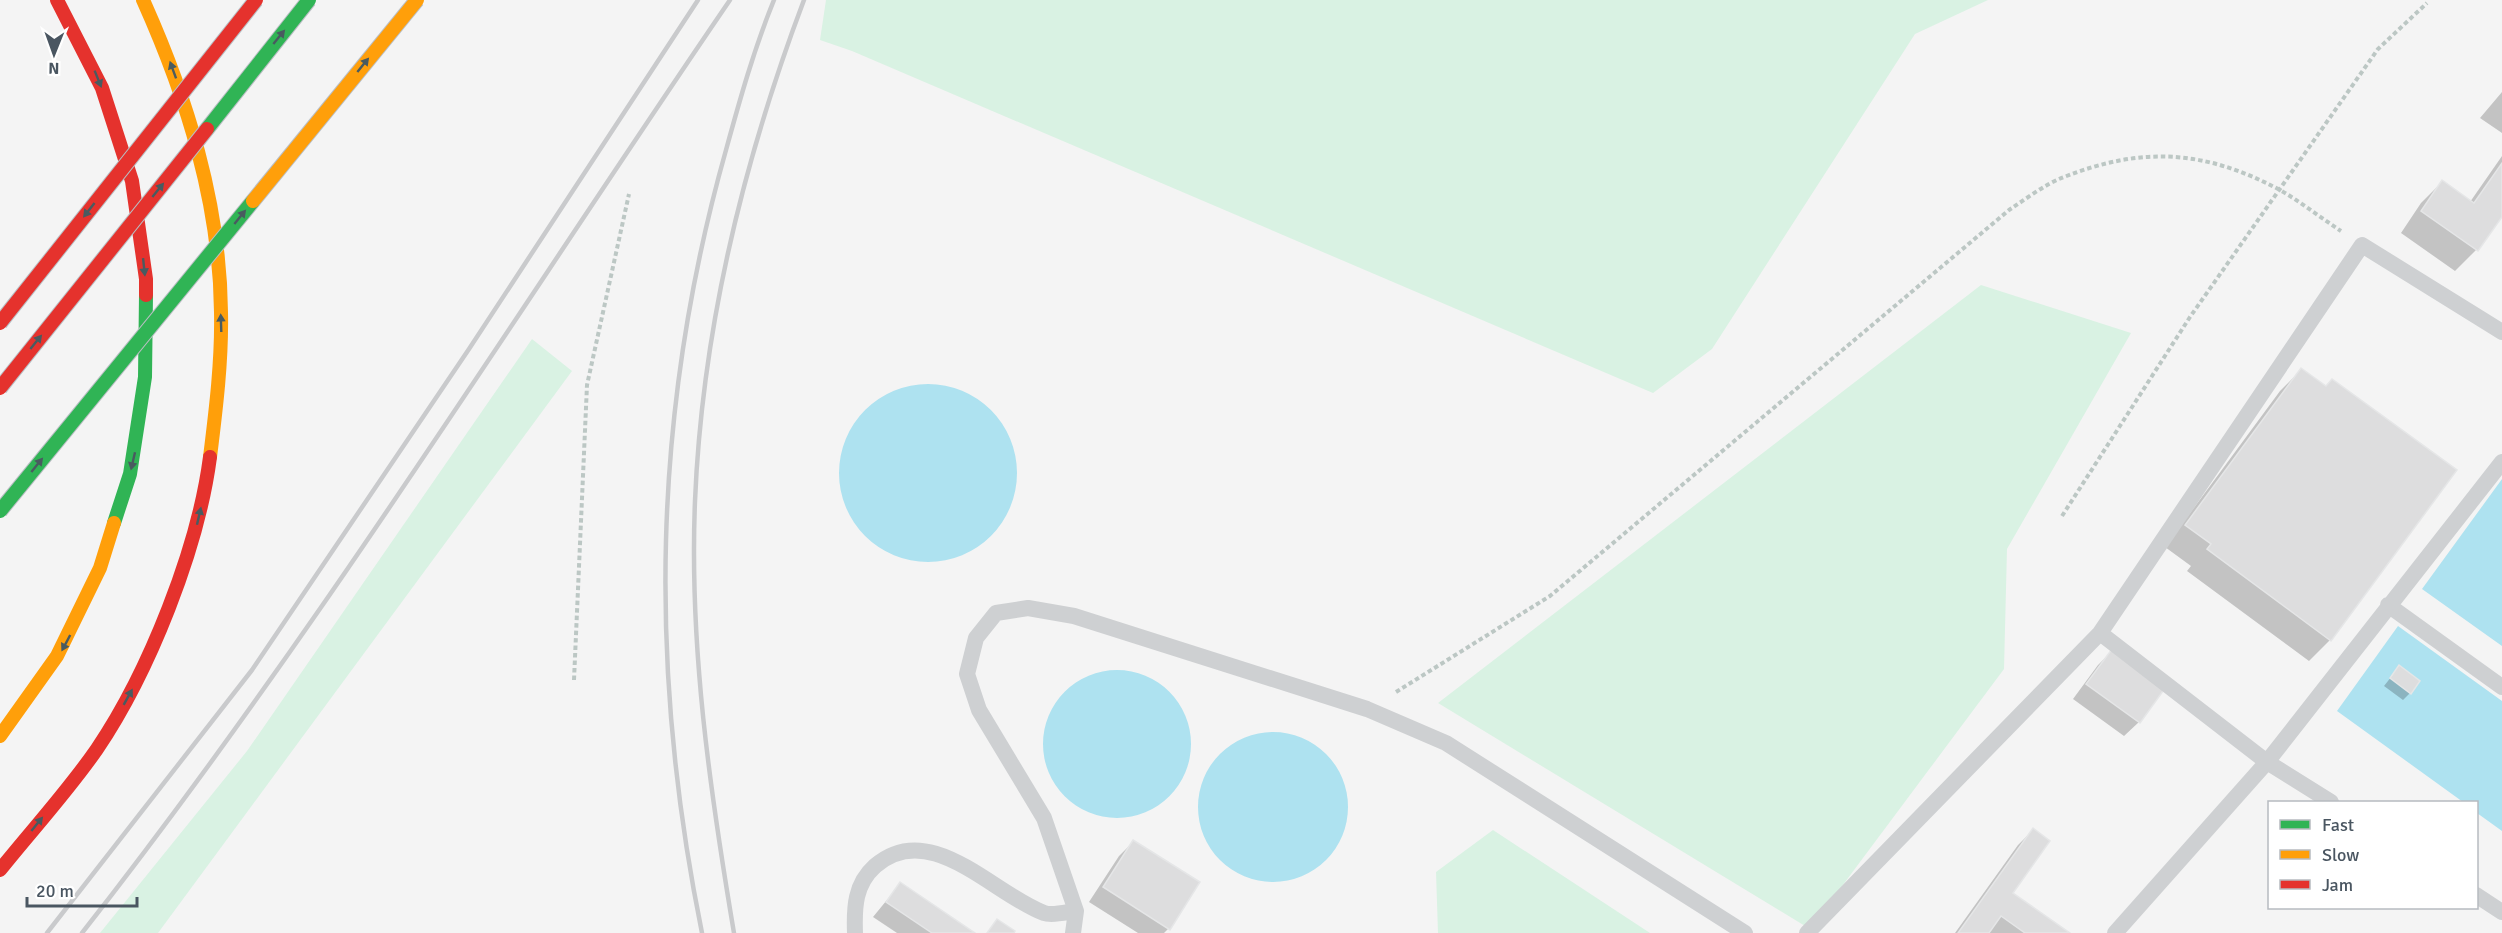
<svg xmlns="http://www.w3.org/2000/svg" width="2502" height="933" font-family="Signika,sans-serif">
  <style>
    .green { fill: #d9f2e3 }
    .water { fill: #aee2f0 }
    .shadow { fill: #0003 }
    .building { fill: #ddddde; stroke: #e5e6e7; stroke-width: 1.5 }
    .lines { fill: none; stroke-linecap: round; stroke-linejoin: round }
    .path { stroke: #bcc7c4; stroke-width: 4; stroke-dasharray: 4.5 3; stroke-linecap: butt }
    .lane { stroke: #ced0d2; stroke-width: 16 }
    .fast { stroke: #30b455; stroke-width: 14 }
    .slow { stroke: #ff9f0a; stroke-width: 14 }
    .jam { stroke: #e5322d; stroke-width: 14 }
    .rail { stroke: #c9cacc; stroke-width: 4.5 }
    .fast-bridge-casing { stroke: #b9bec3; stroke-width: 16; stroke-linecap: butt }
    .slow-bridge-casing { stroke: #b9bec3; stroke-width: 16; stroke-linecap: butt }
    .jam-bridge-casing { stroke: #b9bec3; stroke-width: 16; stroke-linecap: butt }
    .fast-bridge { stroke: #30b455; stroke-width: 14 }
    .slow-bridge { stroke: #ff9f0a; stroke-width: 14 }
    .jam-bridge { stroke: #e5322d; stroke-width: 14 }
    .oneway { fill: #495b60 }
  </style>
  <rect width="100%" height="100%" fill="#f4f4f4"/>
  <path class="green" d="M826,0H1988L1915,34L1712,349L1653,393L852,51L820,40Z
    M1981,285L2131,333L2007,549L2004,669L1810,929L1438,703Z
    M532,339L572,371L158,933H100L247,751Z
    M1493,830L1650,933H1438L1436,872Z"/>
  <path class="water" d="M839 473a89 89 0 1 1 178 0a89 89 0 1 1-178 0Z
    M2502,479V646L2422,589Z
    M2398,626L2502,701V831L2477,813L2476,802H2463L2337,711Z
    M1043 744a74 74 0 1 1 148 0a74 74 0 1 1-148 0Z
    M1198 807a75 75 0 1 1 150 0a75 75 0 1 1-150 0Z"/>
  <path class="shadow" d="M2502,92V133L2480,118Z
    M2502,156V214L2476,250L2455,271L2401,233L2421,203L2442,182L2470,202Z
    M2301,370L2325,387L2330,640L2309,661L2187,571L2191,566L2165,547L2280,391Z
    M2112,651L2139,722L2124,736L2073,699L2098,665Z
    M2399,667L2410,693L2403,700L2384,686Z
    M2033,830L2011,894L2067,933H1955L2018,845Z
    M1133,842L1168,929L1164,933H1138L1089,902L1119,856Z
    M900,884L972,933H897L873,917Z"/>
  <path class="building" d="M2502,163V217L2478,251L2421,211L2442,180L2474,203Z
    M2301,368L2326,386L2332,379L2457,470L2331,641L2207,549L2211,544L2185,525Z
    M2112,649L2166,687L2140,723L2086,684Z
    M2399,665L2420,681L2411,694L2390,678Z
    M2033,828L2050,841L2013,893L2070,933H2025L2001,916L1989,933H1958Z
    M1133,840L1200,882L1170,930L1103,887Z
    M900,882L975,933H932L886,902Z
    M997,919L1015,931L1014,933H987Z"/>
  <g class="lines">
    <path class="path" d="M2062,516L2190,317L2378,49L2427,3
      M574,680L587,385L629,194
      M1396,692L1550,596L2009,210C2026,199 2045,184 2064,177C2143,146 2205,150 2280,190C2301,202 2321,218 2341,231"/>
    <path class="lane" d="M2388,605L2502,687
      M2100,633L2267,762L2331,802
      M2476,895L2502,912
      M855,933C854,907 855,884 875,866C930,818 993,894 1044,913C1052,916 1067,912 1076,911
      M1073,933L1076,911L1044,818L979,710L967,674L976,638L996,613L1028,608L1074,616L1367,709L1446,743L1745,933
      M1807,933L2100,633L2362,245L2502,332
      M2115,933L2267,762L2502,462"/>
    <path class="fast" d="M114,523L130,474L145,377L146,295"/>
    <path class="slow" d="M143,0C187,98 220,203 221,312C222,360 216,409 210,457
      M0,736L57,656L100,568L114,523"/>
    <path class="jam" d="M57,0L102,88L132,181L146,279V295
      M0,870C32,830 68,791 97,749C149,672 198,549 210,457"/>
    <path class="rail" d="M47,933L252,670L469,349L698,0
      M82,933C316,635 516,313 730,0
      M702,933C648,667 652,412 726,150C740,99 754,49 774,0
      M734,933C710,791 689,646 695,501C702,331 744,159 804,0"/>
    <g class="fast-bridge-casing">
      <path id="fast-bridge" d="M207,129L309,0
        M0,511L253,201"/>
    </g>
    <g class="slow-bridge-casing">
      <path id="slow-bridge" d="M253,201L417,0"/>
    </g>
    <g class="jam-bridge-casing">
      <path id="jam-bridge" d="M0,323L256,0
        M0,388L207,129"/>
    </g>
    <use href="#fast-bridge" class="fast-bridge"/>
    <use href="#slow-bridge" class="slow-bridge"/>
    <use href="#jam-bridge" class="jam-bridge"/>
  </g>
  <defs><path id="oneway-solid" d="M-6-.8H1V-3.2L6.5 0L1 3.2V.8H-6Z" transform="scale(1.5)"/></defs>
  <g class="oneway">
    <use href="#oneway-solid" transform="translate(279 37) rotate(-51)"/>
    <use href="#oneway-solid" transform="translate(363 65) rotate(-51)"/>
    <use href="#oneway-solid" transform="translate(173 70) rotate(-110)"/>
    <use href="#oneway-solid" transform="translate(98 79) rotate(68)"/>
    <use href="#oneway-solid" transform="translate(158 190) rotate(-51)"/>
    <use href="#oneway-solid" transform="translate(89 210) rotate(128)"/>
    <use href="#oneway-solid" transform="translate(240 217) rotate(-51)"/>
    <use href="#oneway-solid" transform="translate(144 267) rotate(84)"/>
    <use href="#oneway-solid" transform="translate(221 323) rotate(-92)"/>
    <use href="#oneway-solid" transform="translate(36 342) rotate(-51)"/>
    <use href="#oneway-solid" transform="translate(133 461) rotate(103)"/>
    <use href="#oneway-solid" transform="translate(37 465) rotate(-51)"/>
    <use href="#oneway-solid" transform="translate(199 516) rotate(-77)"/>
    <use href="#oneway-solid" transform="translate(66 643) rotate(118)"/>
    <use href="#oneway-solid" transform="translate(128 697) rotate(-61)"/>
    <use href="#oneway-solid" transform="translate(37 824) rotate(-51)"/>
  </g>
  <rect x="2268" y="801" width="210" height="108" fill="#ffffff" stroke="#b7bbc0" stroke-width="1.5"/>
  <rect x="2280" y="820" width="30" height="9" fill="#30b455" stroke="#b7bbc0" stroke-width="1.5"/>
  <text x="2322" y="831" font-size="18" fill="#4a5661">Fast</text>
  <rect x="2280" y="850" width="30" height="9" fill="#ff9f0a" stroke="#b7bbc0" stroke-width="1.5"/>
  <text x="2322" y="861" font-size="18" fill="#4a5661">Slow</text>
  <rect x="2280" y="880" width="30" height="9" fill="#e5322d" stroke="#b7bbc0" stroke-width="1.5"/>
  <text x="2322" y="891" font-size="18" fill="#4a5661">Jam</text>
  <g transform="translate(54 54) rotate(181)" stroke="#ffffff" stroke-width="4.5" paint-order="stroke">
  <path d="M0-4.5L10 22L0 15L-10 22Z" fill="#4a5661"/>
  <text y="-9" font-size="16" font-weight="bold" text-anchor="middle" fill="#4a5661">N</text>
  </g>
  <path d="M27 897v9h110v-9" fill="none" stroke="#4a5661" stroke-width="3"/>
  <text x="36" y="897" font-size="18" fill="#4a5661" stroke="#ffffff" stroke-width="4.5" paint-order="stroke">20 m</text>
</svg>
